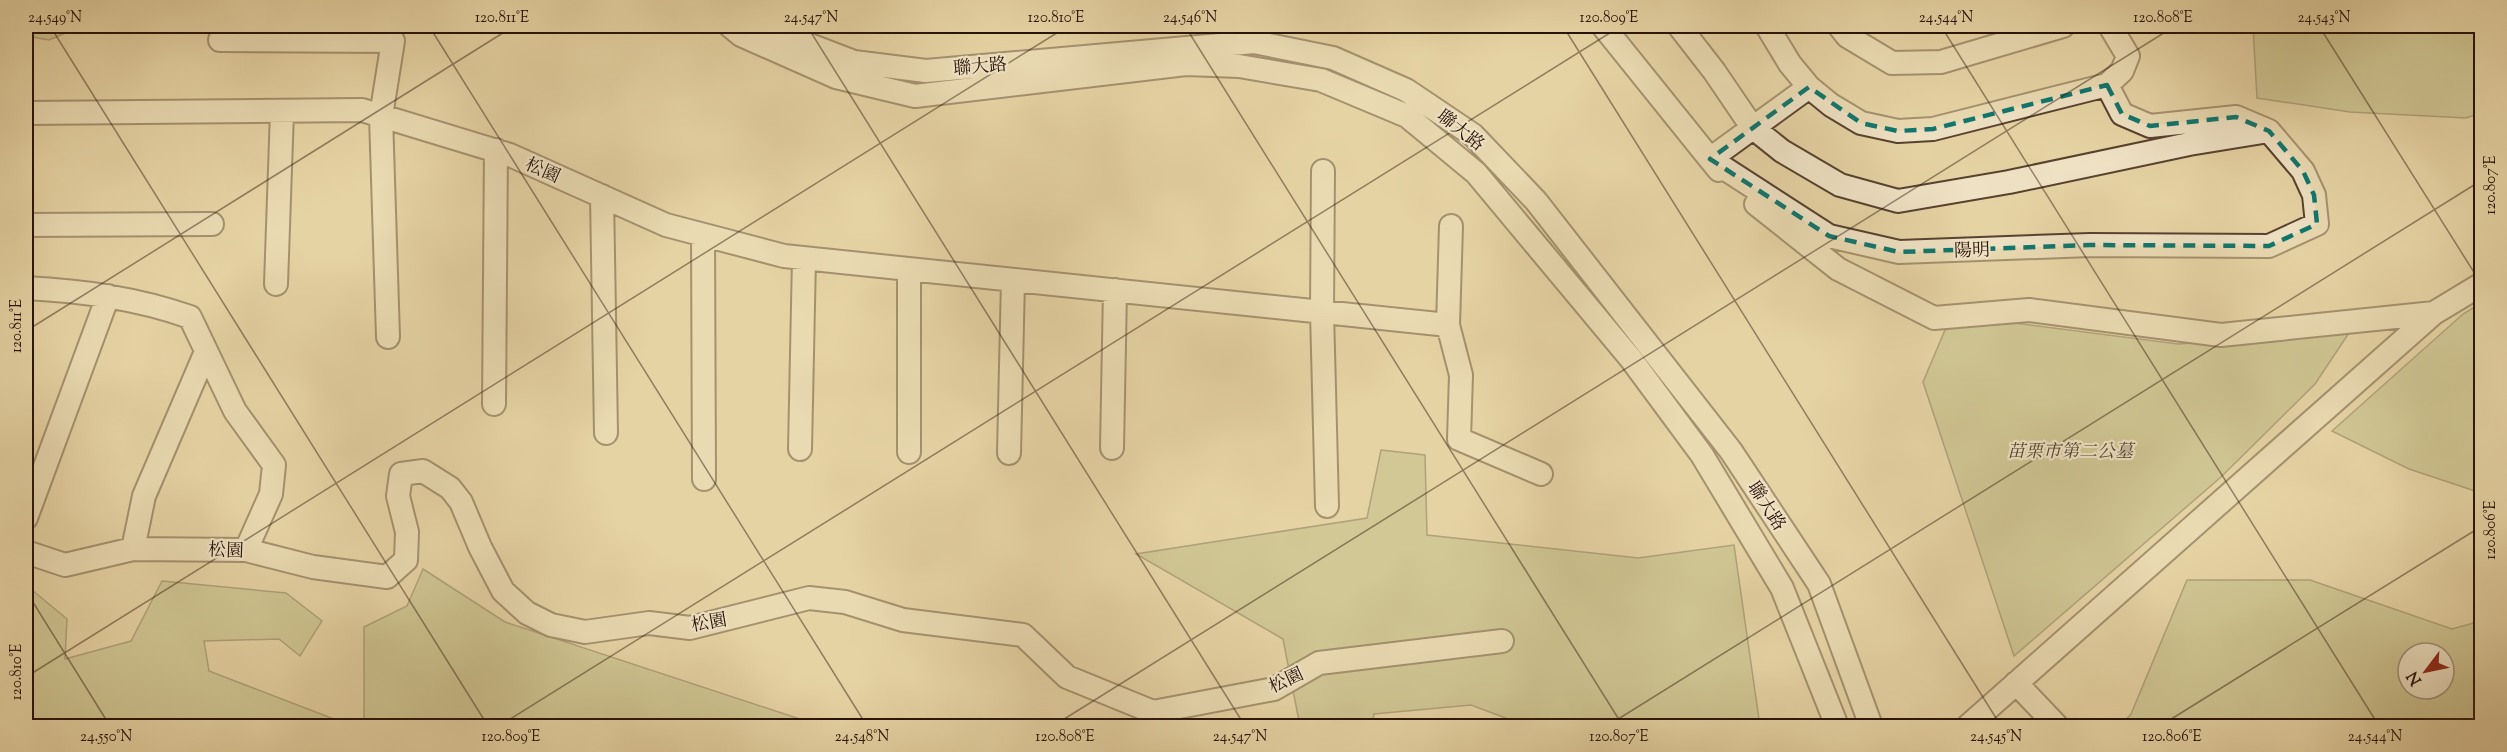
<svg xmlns="http://www.w3.org/2000/svg" width="2507" height="752" font-family="'Sorts Mill Goudy','Noto Serif TC',serif">
  <style>
    .green { fill: #b8bb84; stroke: #706646; stroke-width: 1.5; fill-rule: evenodd }
    .lines { fill: none; stroke-linecap: round; stroke-linejoin: round }
    .minor-casing { stroke: #574230; stroke-width: 26 }
    .minor { stroke: #efe2c4; stroke-width: 22 }
    .marked { fill: none; stroke: #0f766e; stroke-width: 4.5; stroke-dasharray: 12 8; stroke-linejoin: round }
    .ticks { fill: none; stroke: #271209; stroke-width: 1.5; stroke-opacity: 0.45 }
    .labels { text-anchor: middle; stroke-width: 4.5; stroke-linejoin: round; paint-order: stroke }
    .street-label { font-size: 18px; fill: #271209; stroke: #efe2c4 }
    .park-label { font-size: 18px; font-style: italic; fill: #52452e; stroke: #efe2c4 }
    .neatline { fill: none; stroke: #271209; stroke-width: 2 }
    .ticks-label { font-size: 15px; text-anchor: middle; fill: #271209 }
  </style>
  <rect width="100%" height="100%" fill="#e6d3a4"/>
  <filter id="stains"><feTurbulence type="fractalNoise" baseFrequency=".00333" numOctaves="4"/><feColorMatrix values="0 0 0 0 .2 0 0 0 0 .09 0 0 0 0 .02 0 0 0 .5 -.17"/></filter>
  <radialGradient id="worn" r=".72"><stop offset=".6" stop-color="#630" stop-opacity="0"/><stop offset="1" stop-color="#630" stop-opacity=".3"/></radialGradient>
  <path class="green" d="M26,26H82L49,40L26,36Z
    M2253,26H2481V113L2466,118L2350,112L2257,98Z
    M2481,303V496L2472,490L2409,469L2332,431L2463,314Z
    M1990,320L2178,344L2349,333L2315,384L2221,477L2014,656L1923,382L1945,330Z
    M1381,450L1425,455L1427,535L1638,558L1734,545L1760,726H1527L1471,705L1374,714L1372,726H1300L1283,639L1136,554L1367,518Z
    M423,569L505,622L821,726H364V627L407,606Z
    M2187,580H2310L2452,629L2481,621V726H2120L2131,714ZM2408,653H2444V689H2408Z
    M162,581L286,593L322,621L300,656L279,639L204,641L209,671L352,726H26V585L67,619L65,659L131,641Z"/>
  <g class="lines">
    <g class="minor-casing">
      <path id="minor" d="M730,26L741,35L836,77L915,96L1186,64L1239,66L1321,80L1407,116L1476,173L1631,359L1702,455L1782,588L1837,726
        M760,26L854,62L926,71L1254,42L1333,58L1406,90L1473,135L1536,201L1731,451L1819,584L1871,726
        M1603,26L1710,159L1829,236L1899,252L2090,245L2269,246L2317,224L2314,195L2303,171L2269,131L2236,117L2150,126L2122,114L2107,85
        M1679,26L1714,71L1752,127L1782,151L1840,185L1898,201L2009,182L2189,144L2269,131
        M1767,26L1790,64L1809,87L1831,105L1861,123L1898,131L1933,129L2107,85L2122,71L2128,56L2110,26
        M1839,26L1847,36L1892,63L1941,62L2063,26
        M220,40L393,41L381,116L388,337
        M26,113L362,110L510,155L666,225L784,256L1448,325
        M1719,170L1710,159L1809,87
        M1323,171L1322,312L1327,506
        M602,196L606,433
        M1756,204L1838,269L1934,318L2029,310L2221,335L2434,313
        M26,225L212,224
        M1451,226L1448,325L1461,375L1459,439L1541,474
        M703,235L704,479
        M909,269V452
        M276,284L282,111
        M26,288C82,291 136,298 190,317L235,411L274,465L271,494L246,550
        M494,404L496,150
        M1112,448L1115,290
        M800,449L804,258
        M1009,453L1013,280
        M26,518L108,296
        M133,549L144,496L205,354
        M26,552L65,565L133,549L246,550L313,567L387,577L406,560L407,532L398,496L401,474L423,471L450,488L461,502L480,547L503,591L527,613L551,625L585,632L649,623L690,628L809,598L845,602L903,620L1023,635L1067,677L1153,712L1274,689L1319,663L1502,641
        M2016,683L2057,726
        M1968,726L2434,313L2482,284"/>
    </g>
    <use href="#minor" class="minor"/>
  </g>
  <path d="M0 0H2507V752H0ZM2107,85L2122,114L2150,126L2236,117L2269,131L2303,171L2314,195L2317,224L2269,246L2090,245L1899,252L1829,236L1710,159L1809,87L1861,123L1898,131L1933,129Z" fill="#e6d3a4" fill-opacity=".55" fill-rule="evenodd"/>
  <path class="marked" d="M2107,85L2122,114L2150,126L2236,117L2269,131L2303,171L2314,195L2317,224L2269,246L2090,245L1899,252L1829,236L1710,159L1809,87L1861,123L1898,131L1933,129Z"/>
  <path class="ticks" d="M50,26L488,726M429,26L867,726M807,26L1245,726M1185,26L1623,726M1563,26L2001,726M1941,26L2379,726M2319,26L2482,285M26,331L514,26M26,591L110,726M26,677L1068,26M499,726L1621,26M1053,726L2175,26M1607,726L2482,180M2160,726L2482,526"/>
  <g class="labels">
    <g class="street-label">
      <text transform="translate(980 66) rotate(-5)" y="6">聯大路</text>
      <text transform="translate(1461 130) rotate(38)" y="6">聯大路</text>
      <text transform="translate(543 170) rotate(24)" y="6">松園</text>
      <text transform="translate(1972 250) rotate(-2)" y="6">陽明</text>
      <text transform="translate(1767 506) rotate(57)" y="6">聯大路</text>
      <text transform="translate(226 550) rotate(2)" y="6">松園</text>
      <text transform="translate(709 622) rotate(-10)" y="6">松園</text>
      <text transform="translate(1286 680) rotate(-25)" y="6">松園</text>
    </g>
    <g class="park-label">
      <text x="2070" y="457">苗栗市第二公墓</text>
    </g>
  </g>
  <rect width="2507" height="752" fill="none" stroke="#e6d3a4" stroke-width="66"/>
  <g transform="translate(2426 671) rotate(238)"><circle r="28" fill="#efe2c4" stroke="#9f8f79" stroke-width="1.5"/>
  <path d="M0-4.5L10 22L0 15L-10 22Z" fill="#8f2418"/>
  <text y="-9" font-size="16" font-weight="bold" text-anchor="middle" fill="#271209">N</text>
  </g>
  <rect x="33" y="33" width="2441" height="686" class="neatline"/>
  <g class="ticks-label">
    <text x="55" y="22">24.549°N</text>
    <text x="502" y="22">120.811°E</text>
    <text x="811" y="22">24.547°N</text>
    <text x="1056" y="22">120.810°E</text>
    <text x="1190" y="22">24.546°N</text>
    <text x="1609" y="22">120.809°E</text>
    <text x="1946" y="22">24.544°N</text>
    <text x="2163" y="22">120.808°E</text>
    <text x="2324" y="22">24.543°N</text>
    <text transform="translate(2490 185) rotate(-90)" y="5">120.807°E</text>
    <text transform="translate(16 326) rotate(-90)" y="5">120.811°E</text>
    <text transform="translate(2490 530) rotate(-90)" y="5">120.806°E</text>
    <text transform="translate(16 672) rotate(-90)" y="5">120.810°E</text>
    <text x="106" y="741">24.550°N</text>
    <text x="511" y="741">120.809°E</text>
    <text x="862" y="741">24.548°N</text>
    <text x="1065" y="741">120.808°E</text>
    <text x="1240" y="741">24.547°N</text>
    <text x="1619" y="741">120.807°E</text>
    <text x="1996" y="741">24.545°N</text>
    <text x="2172" y="741">120.806°E</text>
    <text x="2375" y="741">24.544°N</text>
  </g>
  <rect width="100%" height="100%" filter="url(#stains)"/>
  <rect width="100%" height="100%" fill="url(#worn)"/>
</svg>
